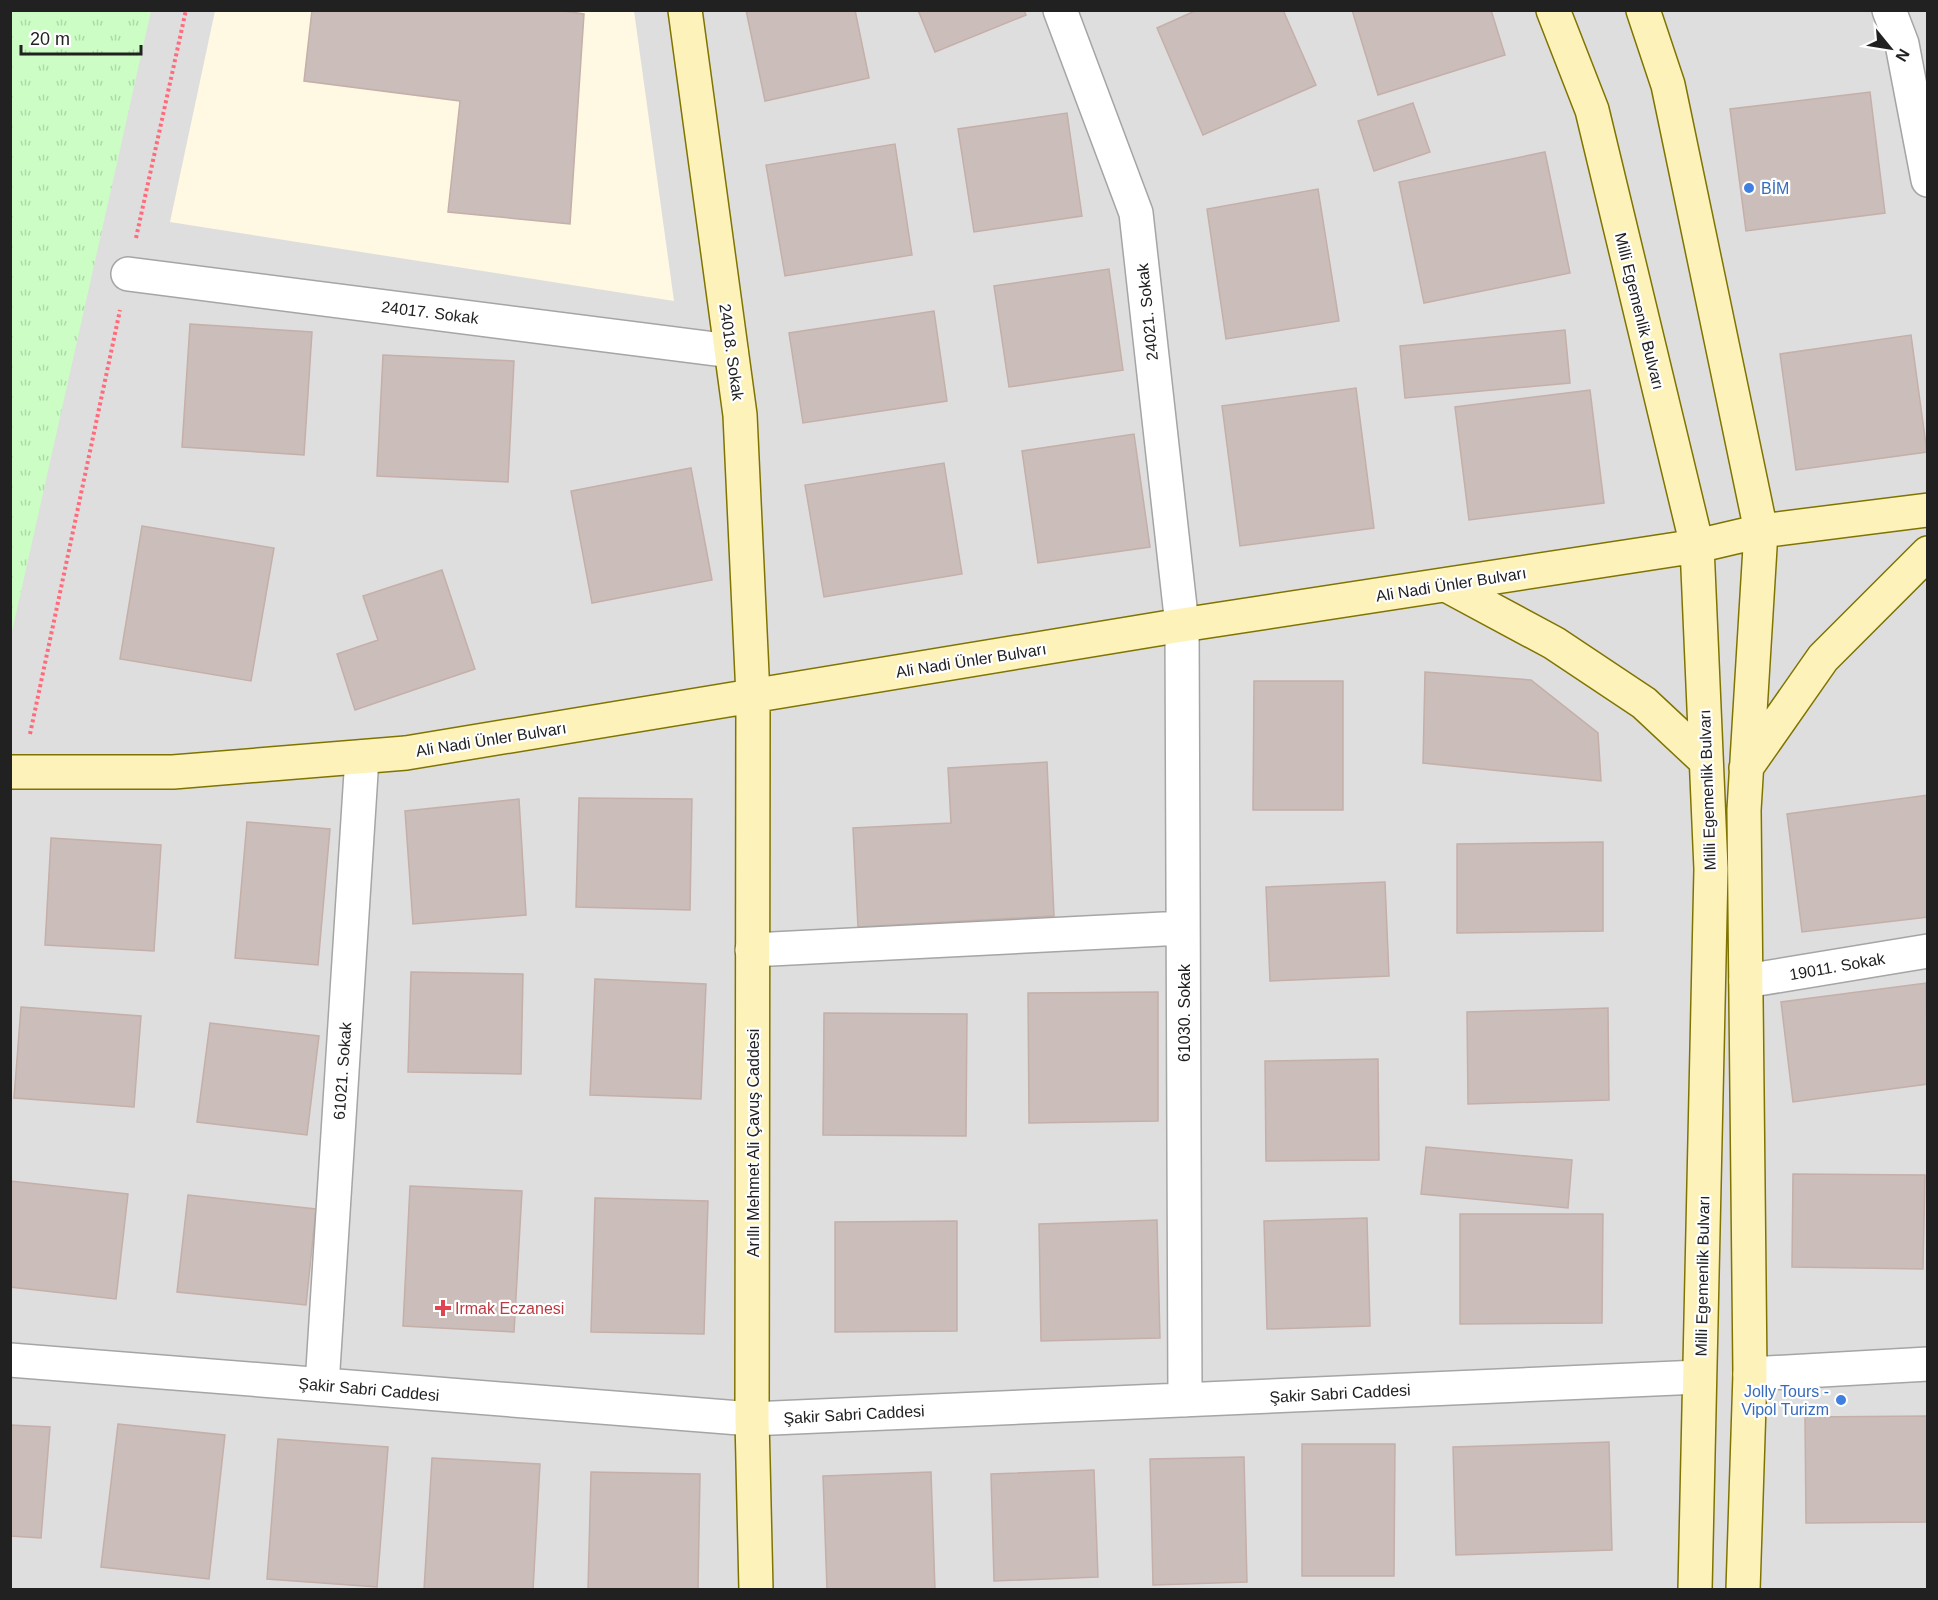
<svg xmlns="http://www.w3.org/2000/svg" width="1938" height="1600" font-family="Helvetica,sans-serif">
  <style>
    .residential { fill: #dfdede }
    .education { fill: #fff9e3 }
    .park { fill: url(#park-tufts) }
    .building { fill: #cabdba; stroke: #c5afa9; stroke-width: 1.5 }
    .lines { fill: none; stroke-linecap: round; stroke-linejoin: round }
    .street-casing { stroke: #a5a5a5; stroke-width: 36 }
    .secondary-casing { stroke: #807400; stroke-width: 36 }
    .path { stroke: #ff6b7b; stroke-width: 4; stroke-dasharray: 3 3; stroke-linecap: butt }
    .street { stroke: #fff; stroke-width: 33 }
    .secondary { stroke: #fdf3ba; stroke-width: 33 }
    .shop-dot { fill: #3f7fe0; stroke: #fff; stroke-width: 2 }
    .health-dot { fill: #e0444e; stroke: #fff; stroke-width: 2 }
    .labels { text-anchor: middle; stroke-width: 4.5; stroke-linejoin: round; paint-order: stroke }
    .shop-label { font-size: 16px; fill: #366cbe; stroke: #fff; text-anchor: start }
    .street-label { font-size: 16px; fill: #212121; stroke: #fff }
    .health-label { font-size: 16px; fill: #be3a42; stroke: #fff; text-anchor: start }
  </style>
  <defs>
    <pattern id="park-tufts" width="24" height="20" patternUnits="userSpaceOnUse" patternTransform="scale(1.5)"><rect width="24" height="20" fill="#cbfdc4"/><path d="M3 7l-1-3M5 7V3M7 7l1-3M15 17l-1-3M17 17v-4M19 17l1-3" fill="none" stroke="#aed9a8"/></pattern>
  </defs>
  <rect width="100%" height="100%" fill="#f2ece7"/>
  <path class="residential" d="M11,11H1927V1589H11Z"/>
  <path class="education" d="M215,11H634L674,301L170,222Z"/>
  <path class="park" d="M11,10L151,11L11,636L10,11Z"/>
  <path class="building" d="M312,10H557L584,14L570,224L448,212L460,101L304,81Z
    M746,10H855L869,78L765,101Z
    M918,10H1024L1026,15L935,52Z
    M1197,10H1283L1316,85L1203,135L1157,28Z
    M1352,10H1491L1505,55L1378,95Z
    M1870,92L1885,213L1746,231L1730,109Z
    M1413,103L1430,152L1374,171L1358,121Z
    M1067,113L1082,216L974,232L958,129Z
    M895,144L912,255L785,276L766,165Z
    M1545,152L1570,273L1424,303L1399,182Z
    M1318,189L1339,321L1226,339L1207,209Z
    M1109,269L1123,370L1009,387L994,286Z
    M934,311L947,401L803,423L789,333Z
    M190,324L312,332L304,455L182,447Z
    M1565,330L1570,383L1405,398L1400,346Z
    M1911,335L1927,452L1796,470L1780,354Z
    M383,355L514,361L508,482L377,476Z
    M1356,388L1374,528L1240,546L1222,406Z
    M1590,390L1604,503L1469,520L1455,407Z
    M1134,434L1150,547L1038,563L1022,451Z
    M944,463L962,574L824,597L805,485Z
    M691,468L712,580L592,603L571,491Z
    M142,526L274,548L251,681L120,659Z
    M442,570L475,669L355,710L337,654L378,640L363,596Z
    M1425,672L1531,680L1598,733L1601,781L1423,763Z
    M1254,681H1343V810H1253Z
    M1047,762L1054,916L858,927L853,828L951,823L948,768Z
    M1928,795V917L1802,932L1787,814Z
    M579,798L692,799L690,910L576,907Z
    M519,799L526,915L413,924L405,811Z
    M247,822L330,829L318,965L235,958Z
    M51,838L161,845L154,951L45,945Z
    M1603,842V931L1457,933V844Z
    M1385,882L1389,976L1270,981L1266,887Z
    M411,972L523,974L521,1074L408,1072Z
    M595,979L706,984L701,1099L590,1095Z
    M1926,983L1928,1084L1793,1102L1781,1002Z
    M1158,992V1121L1029,1123L1028,993Z
    M21,1007L141,1016L134,1107L14,1098Z
    M1608,1008L1609,1100L1468,1104L1467,1012Z
    M824,1013L967,1014L966,1136L823,1135Z
    M210,1023L319,1036L307,1135L197,1122Z
    M1378,1059L1379,1160L1266,1161L1265,1061Z
    M1426,1147L1572,1160L1568,1208L1421,1194Z
    M1793,1174L1925,1175L1923,1269L1792,1267Z
    M10,1181L128,1194L116,1299L10,1287Z
    M410,1186L522,1191L514,1332L403,1326Z
    M188,1195L316,1209L306,1305L177,1292Z
    M595,1198L708,1201L704,1334L591,1332Z
    M1460,1214H1603L1602,1323L1460,1324Z
    M1367,1218L1370,1326L1267,1329L1264,1221Z
    M1157,1220L1160,1338L1041,1341L1039,1224Z
    M957,1221V1331L835,1332V1222Z
    M1928,1416V1522L1806,1523L1805,1417Z
    M118,1424L225,1435L209,1579L101,1567Z
    M10,1425L50,1427L41,1538L10,1536Z
    M278,1439L388,1447L377,1587L267,1579Z
    M1609,1442L1612,1550L1456,1555L1453,1447Z
    M1302,1444H1395L1394,1576H1302Z
    M1244,1457L1247,1582L1153,1585L1150,1459Z
    M432,1458L540,1464L533,1590H424Z
    M1094,1470L1098,1577L994,1581L991,1474Z
    M591,1472L700,1474L698,1590H588Z
    M931,1472L935,1590H827L823,1476Z"/>
  <g class="lines">
    <g class="street-casing">
      <path id="street" d="M1060,10L1136,213L1182,625L1185,1400
        M1889,10L1902,44L1928,180
        M128,274L731,351
        M752,950L1183,928
        M1746,981L1928,951
        M10,1360L752,1419L1699,1377
        M1750,1374L1928,1364
        M322,1385L362,757"/>
    </g>
    <g class="secondary-casing">
      <path id="secondary" d="M685,10L740,415L753,696L752,1419L756,1590
        M1553,10L1592,110L1697,546L1711,869L1695,1590
        M1643,10L1668,85L1761,531L1744,810L1750,1374L1743,1590
        M1446,585L1554,643L1644,703L1706,761
        M1746,768L1823,658L1928,553
        M10,772H173L406,753L1182,625L1697,546L1761,531L1928,510"/>
    </g>
    <path class="path" d="M136,238L186,10
      M30,734L120,310"/>
    <use href="#street" class="street"/>
    <use href="#secondary" class="secondary"/>
  </g>
  <g class="shop-dot">
    <circle cx="1749" cy="188" r="6"/>
    <circle cx="1841" cy="1400" r="6"/>
  </g>
  <path class="health-dot" d="M440 1299h6v6h6v6h-6v6h-6v-6h-6v-6h6z"/>
  <g class="labels">
    <g class="shop-label">
      <text x="1761" y="194">BİM</text>
      <text x="1829" y="1397" text-anchor="end">Jolly Tours -<tspan x="1829" dy="18">Vipol Turizm</tspan></text>
    </g>
    <g class="street-label">
      <text transform="translate(1640 311) rotate(76)" y="6">Milli Egemenlik Bulvarı</text>
      <text transform="translate(430 312) rotate(7)" y="6">24017. Sokak</text>
      <text transform="translate(1147 312) rotate(-96)" y="6">24021. Sokak</text>
      <text transform="translate(732 352) rotate(82)" y="6">24018. Sokak</text>
      <text transform="translate(1451 584) rotate(-9)" y="6">Ali Nadi Ünler Bulvarı</text>
      <text transform="translate(971 660) rotate(-9)" y="6">Ali Nadi Ünler Bulvarı</text>
      <text transform="translate(491 739) rotate(-9)" y="6">Ali Nadi Ünler Bulvarı</text>
      <text transform="translate(1707 790) rotate(-92)" y="6">Milli Egemenlik Bulvarı</text>
      <text transform="translate(1837 966) rotate(-10)" y="6">19011. Sokak</text>
      <text transform="translate(1184 1013) rotate(-90)" y="6">61030. Sokak</text>
      <text transform="translate(342 1071) rotate(-86)" y="6">61021. Sokak</text>
      <text transform="translate(753 1143) rotate(-90)" y="6">Arıllı Mehmet Ali Çavuş Caddesi</text>
      <text transform="translate(1702 1276) rotate(-89)" y="6">Milli Egemenlik Bulvarı</text>
      <text transform="translate(369 1389) rotate(5)" y="6">Şakir Sabri Caddesi</text>
      <text transform="translate(1340 1393) rotate(-3)" y="6">Şakir Sabri Caddesi</text>
      <text transform="translate(854 1414) rotate(-3)" y="6">Şakir Sabri Caddesi</text>
    </g>
    <g class="health-label">
      <text x="455" y="1314">Irmak Eczanesi</text>
    </g>
  </g>
  <rect width="1938" height="1600" fill="none" stroke="#212121" stroke-width="24"/>
  <g transform="translate(1890 48) rotate(120)" stroke="#ffffff" stroke-width="4.5" paint-order="stroke">
  <path d="M0-4.5L10 22L0 15L-10 22Z" fill="#212121"/>
  <text y="-9" font-size="16" font-weight="bold" text-anchor="middle" fill="#212121">N</text>
  </g>
  <path d="M21 45v9h120v-9" fill="none" stroke="#212121" stroke-width="3"/>
  <text x="30" y="45" font-size="18" fill="#212121" stroke="#ffffff" stroke-width="4.5" paint-order="stroke">20 m</text>
</svg>
